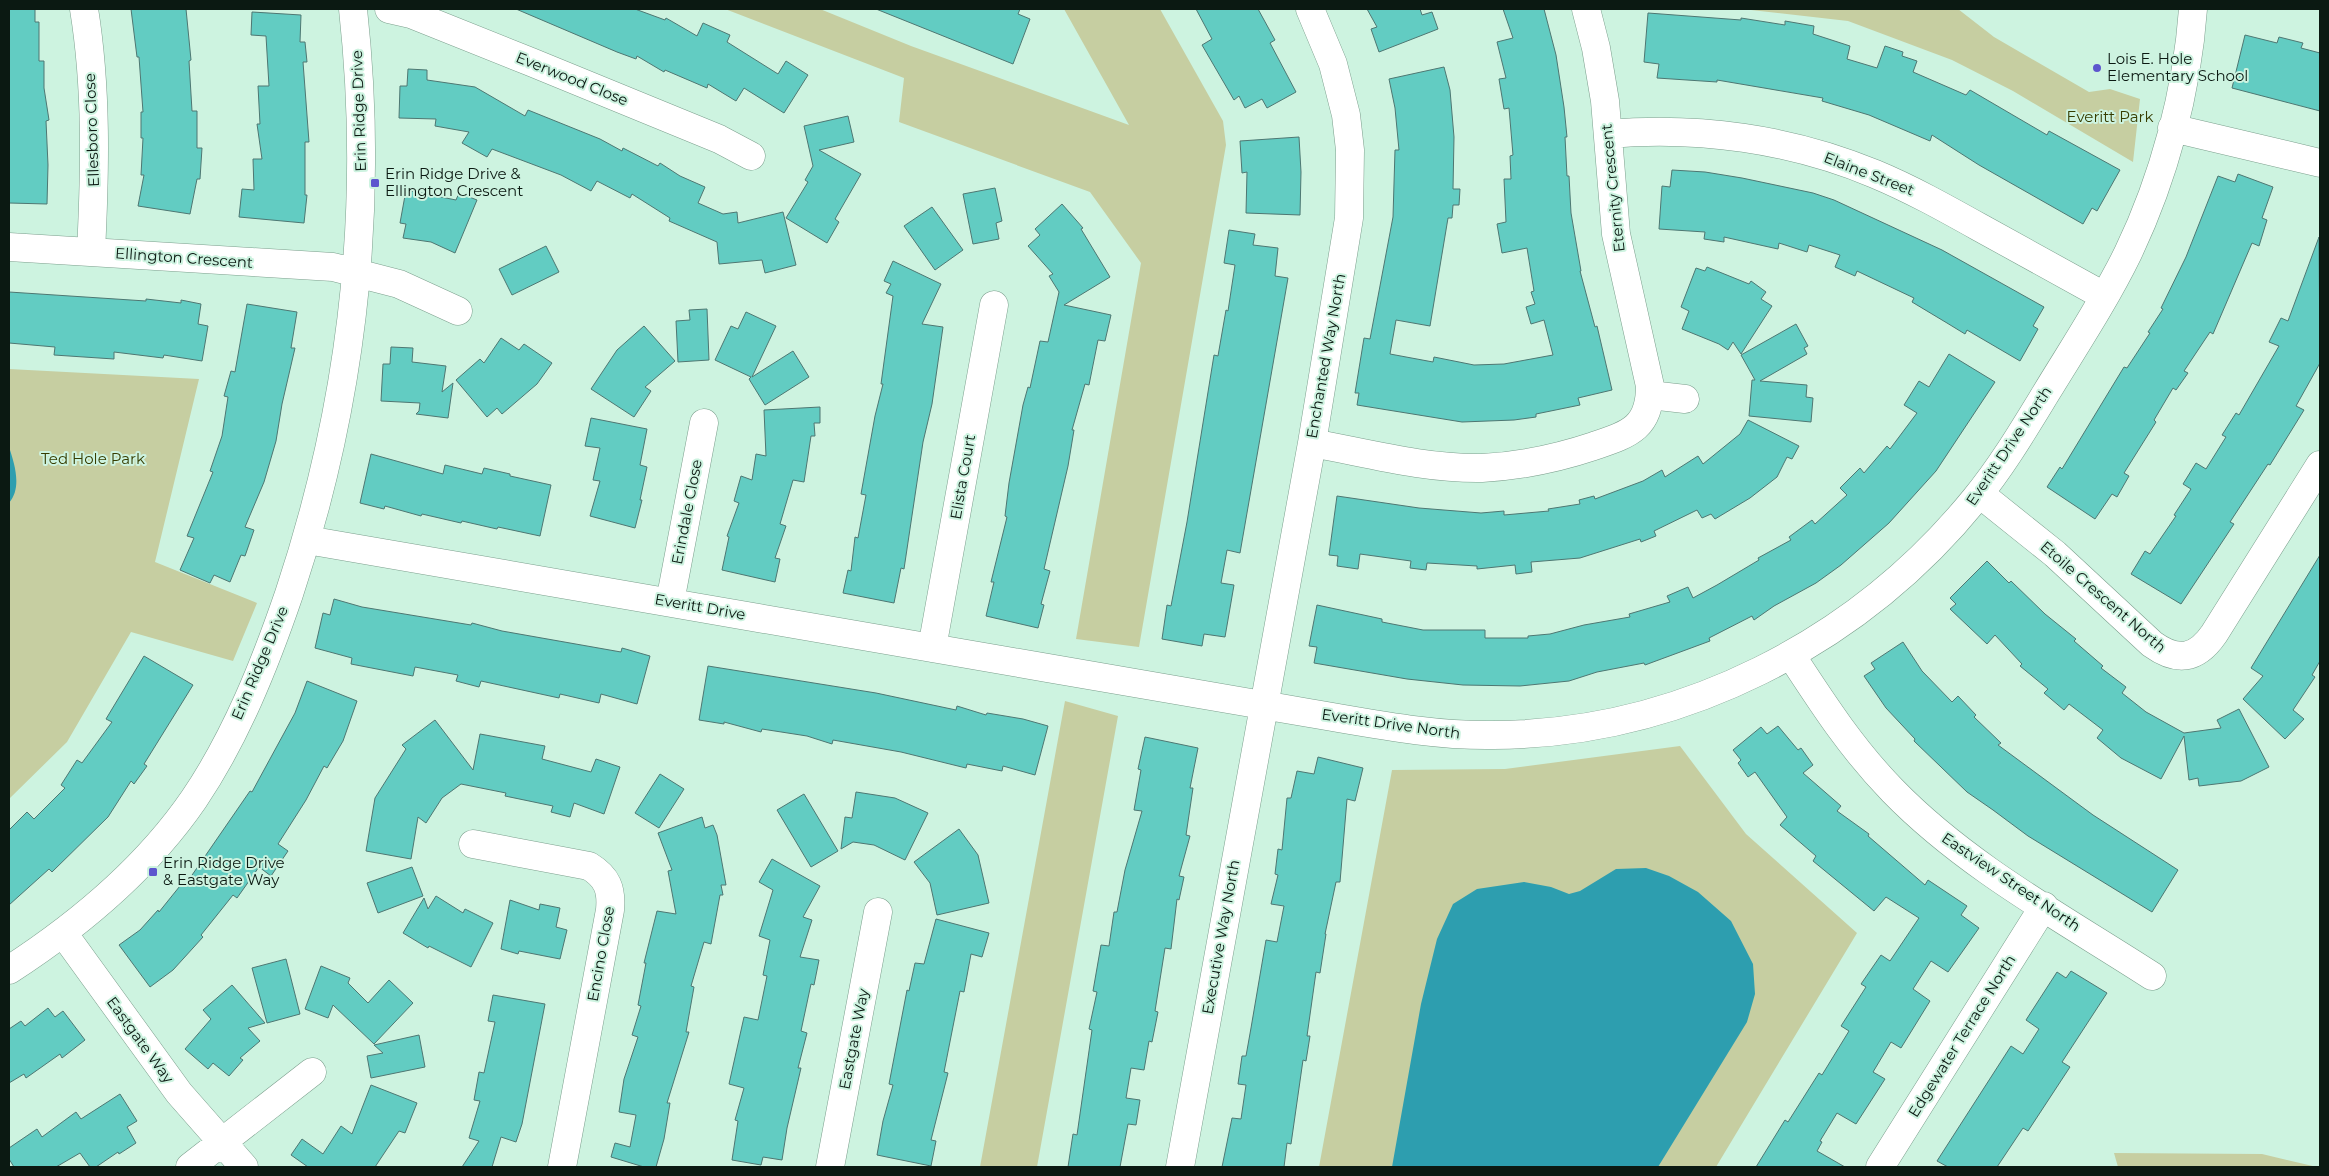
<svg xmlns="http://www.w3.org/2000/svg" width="2329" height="1176" font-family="Montserrat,sans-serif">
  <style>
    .green { fill: #c6cea1 }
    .water { fill: #2d9eaf }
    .building { fill: #62ccc2; stroke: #4e7772 }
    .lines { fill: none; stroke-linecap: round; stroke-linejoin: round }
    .minor-casing { stroke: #7c9f8d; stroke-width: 29 }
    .minor { stroke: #fff; stroke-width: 28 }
    .poi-dot { fill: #5d55ce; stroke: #cdf3e0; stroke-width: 2 }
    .labels { text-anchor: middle; stroke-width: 4; stroke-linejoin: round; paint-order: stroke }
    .poi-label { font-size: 15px; fill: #0b1912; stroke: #cdf3e0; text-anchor: start }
    .street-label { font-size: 15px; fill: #0b1912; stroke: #cdf3e0 }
    .park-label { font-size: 15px; fill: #363c00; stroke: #cdf3e0 }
  </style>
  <rect width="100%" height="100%" fill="#cdf3e0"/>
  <path class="green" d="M725,9H820L911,46L1129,125L1064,9H1160L1223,121L1226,145L1139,647L1076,639L1141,263L1090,192L899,122L904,78Z
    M1742,9H1958L1994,37L2089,92L2110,89L2140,99L2133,162L2013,91L1952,60L1848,21Z
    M9,369L199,379L155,562L257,603L233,661L131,632L67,742L9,799Z
    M1065,701L1118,716L1037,1167H980Z
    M1680,746L1746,834L1857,933L1716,1167H1319L1392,770L1505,769Z
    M2114,1153L2262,1154L2317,1167H2118Z"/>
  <path class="water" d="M9,447C15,465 22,488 9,503Z
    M1646,868L1669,876L1698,892L1731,921L1753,964L1755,994L1747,1022L1658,1167H1392L1421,1004L1437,939L1453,904L1477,889L1524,882L1551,887L1569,894L1580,891L1616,869Z"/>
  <path class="building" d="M9,9H35V22H39V61H44V88L49,120L46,121L48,165L47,204L9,203Z
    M131,9H186L191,60L189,61L192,111H197V148H202L200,179H197L190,214L138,206L144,175H141L143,138H141V112H143L139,57H137Z
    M516,9H635L665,20L666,18L697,36L703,23L730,35L727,42L778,74L786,61L808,75L784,113L744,88L736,101L708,84L707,88L665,70L664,72L637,56L636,59L617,52Z
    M876,9H1020L1018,14L1030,19L1013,64Z
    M1196,9H1258L1275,40L1270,43L1296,92L1267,108L1262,99L1245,108L1239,96L1234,100L1202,45L1212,39Z
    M1367,9H1420L1422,15L1432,12L1438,29L1379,52L1371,29L1377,27Z
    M1503,9H1544L1556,55L1564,107L1567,137H1565L1567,176H1569L1571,213L1581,271H1580L1595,327L1597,326L1612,390L1578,398L1580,405L1536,414V417L1514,420L1462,422L1357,405L1359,393H1355L1364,338L1370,339L1393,217L1395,150H1399L1395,108L1389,79L1444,67L1450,90L1454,137L1453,189H1460L1459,205H1453L1452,218H1448L1430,326L1396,320L1390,354L1433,362L1434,357L1474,365L1504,364L1553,355L1544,320L1531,324L1526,307L1535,304L1531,292L1534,291L1527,248L1502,253L1497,224L1506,222L1504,179H1511L1510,156L1513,155L1509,108L1504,109L1499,79L1506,78L1497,42L1513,38Z
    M252,12L301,15L300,42H305L307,62H303L309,142H305V195H307L304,223L239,217L242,189L254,190L253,159H262L257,124H260L258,86H269L266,36L251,35Z
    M1648,13L1741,20V18L1785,25V21L1814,26L1813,34L1850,46L1847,59L1877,68L1885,46L1903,52L1902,56L1917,61L1913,72L1966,95L1970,90L2047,135L2049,131L2120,170L2097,211L2092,208L2083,224L1979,165L1932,135L1930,141L1869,115L1822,101L1823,98L1717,80V82L1657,78L1659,64L1644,62Z
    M2245,35L2277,43L2279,37L2303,43L2301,48L2320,53V111L2232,88Z
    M408,69L427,70V80L475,87L525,116L528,110L600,139L622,151L623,148L658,166L660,163L680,176L705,187L698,203L723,214L737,212L738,223L783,212L796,265L765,273L762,260L719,264L717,242L669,221L670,218L632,194L630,198L597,181L591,191L561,175L492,149L487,157L462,143L469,132L435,126L436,119L399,118L400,86H407Z
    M848,116L854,142L819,150L861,174L835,219L839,222L827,243L786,218L808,182L805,180L813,166L804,126Z
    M1299,137L1301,172L1300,215L1246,213L1247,172L1242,173L1240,141Z
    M1672,170L1705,172L1742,178L1813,193L1834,200L1942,250L2044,307L2033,326L2038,329L2020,361L1967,330L1965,334L1947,323L1912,302L1914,298L1857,271L1855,276L1835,267L1840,255L1809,245L1807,252L1779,243L1778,249L1724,237V242L1704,239L1705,232L1659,229L1662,186L1670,187Z
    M2238,174L2273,187L2262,218L2267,220L2259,246L2252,243L2213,334L2210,332L2184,371L2188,373L2176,390L2173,388L2154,420L2156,422L2124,473L2129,476L2117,497L2112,494L2095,519L2047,487L2060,467L2062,469L2124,367L2127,368L2150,333L2148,332L2163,309L2161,308L2186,257L2218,176L2235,182Z
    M995,188L1002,221L996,223L999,239L973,244L963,194Z
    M406,190L456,200L459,193L477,200L455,253L431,242L403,238L406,224L400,223Z
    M1062,204L1083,228L1081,229L1110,277L1064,305L1111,315L1105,341L1098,340L1089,385L1085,384L1072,430H1074L1068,466L1044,569L1050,571L1041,604L1044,605L1038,628L986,616L994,582H991L1007,517L1005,516L1009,483L1023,405L1028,387L1030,388L1040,341L1048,342L1059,292L1049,276L1053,274L1028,246L1040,235L1035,229Z
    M932,207L963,250L935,270L904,226Z
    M1229,230L1255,234L1253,245L1278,248L1275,276L1288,278L1240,553L1227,550L1221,583L1234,585L1225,637L1204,634L1202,646L1162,639L1167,605L1171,606L1187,522L1214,355L1218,356L1226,310L1228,311L1235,265L1224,263Z
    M2319,237L2320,363L2296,406L2304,410L2270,465L2268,464L2230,522L2234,524L2181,604L2131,574L2145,551L2150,554L2176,516L2174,515L2191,489L2183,484L2196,463L2206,469L2226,437L2222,435L2236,413L2239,415L2279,346L2269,342L2281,318L2288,321Z
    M546,246L559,272L512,295L499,269Z
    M893,261L941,284L922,324L943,327L932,404L923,442L904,569L901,568L894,603L843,593L848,570L851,571L855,537L858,538L866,495L861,494L875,416L883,384H881L893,296L886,293L891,284L884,281Z
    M1707,267L1749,284L1751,281L1766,292L1761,299L1772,306L1741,354L1733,342L1728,350L1719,344L1682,329L1689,311L1681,307L1696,268L1705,271Z
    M9,292L146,301V299L181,303V300L201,304L198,324L208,326L202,361L164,355L163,358L114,352V359L54,355L55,347L9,343Z
    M247,304L297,312L291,348H295L282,404L276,441L264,482L245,527L254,530L245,556L241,555L230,582L214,575L210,583L180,570L194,538L187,536L213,472L210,471L222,436L228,397L224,396L231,371L235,372Z
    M707,309L709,360L678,362L676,321L690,320L689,310Z
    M746,312L776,326L752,377L793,351L809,377L765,405L749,379L751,377L715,360L731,326L738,329Z
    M1796,324L1808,346L1804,348L1807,354L1760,381L1807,385L1806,397L1813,398L1811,422L1749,416L1752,380H1755L1741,355Z
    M644,326L675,361L645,387L651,391L634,417L591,389L617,350Z
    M501,338L519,350L524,344L552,363L537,384L502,414L497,408L487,417L456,380L480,359L484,363Z
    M391,347L413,348L412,362L446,366L442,392L453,383L448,418L416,414L419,411L420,403L381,401L383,364H390Z
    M1949,354L1995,382L1936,471L1889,523L1841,565L1816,583L1774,606L1754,620L1752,616L1709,638L1710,641L1645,665L1644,663L1597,672L1569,681L1520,686L1463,685L1407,679L1314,663L1317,647L1309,646L1317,605L1382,619V622L1423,630H1485V638H1528V636L1550,634L1584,625L1630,617L1629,614L1670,602L1667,596L1688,587L1693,598L1717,585L1759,560L1758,558L1791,540L1789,537L1812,520L1815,524L1847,495L1840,488L1860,468L1864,473L1887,446L1890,449L1917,413L1904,405L1919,381L1929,387Z
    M820,407V423H814L815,436H811L804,482L793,480L780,524L786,526L775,558L780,559L775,582L722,570L729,537L727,536L739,503L734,501L741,476L752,480L756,454L766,456L764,410Z
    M591,418L647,429L640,465L647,467L640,500H642L635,528L590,516L600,481L593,480L600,448L585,446Z
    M1748,420L1799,446L1792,459L1787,457L1777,477L1750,498L1715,519L1711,514L1702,518L1697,510L1654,531L1656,536L1641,542L1640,539L1580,558L1531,562L1532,572L1516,574L1515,565L1477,569V566L1427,563L1426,570L1410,568L1411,561L1360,554L1358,569L1337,566L1338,556L1329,555L1337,496L1419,508L1481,513L1504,511V515L1549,511L1548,509L1580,504L1579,500L1594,496L1595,499L1643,481L1662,470L1665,477L1698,456L1703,464L1740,434Z
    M371,454L443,474L445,465L482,474L484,468L510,474V476L551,485L540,536L498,527L497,529L462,521L461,523L422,514L421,516L385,506L384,509L360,503Z
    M2320,555V661L2312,675L2315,677L2293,710L2304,719L2285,739L2243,699L2263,676L2251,668Z
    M1987,561L2009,583L2011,581L2045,614L2076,639L2074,641L2103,666L2101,668L2126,687L2122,693L2146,712L2184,733L2221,728L2217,720L2239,709L2269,767L2241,781L2199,786L2198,778L2189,780L2184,736L2161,779L2121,758L2097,738L2103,730L2069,704L2064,710L2044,693L2048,689L2020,666L2022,664L1995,635L1987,644L1950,609L1956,604L1950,598Z
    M334,599L362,607L471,625L472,623L502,631L621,652L622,648L650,656L637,704L601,694L599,703L560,694L559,698L481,681L479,687L456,681L458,675L415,667L413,676L351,664L352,658L315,648L323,613L330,615Z
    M1903,642L1922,671L1952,702L1958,696L1976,715L1974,717L2001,743L1998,745L2093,815L2178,870L2152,912L2028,836L1993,810L1967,792L1914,741L1915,739L1886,708L1864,676L1875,669L1871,663Z
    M144,656L193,685L144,764L147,766L134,784L131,781L108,817L52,872L49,869L9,905V830L27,812L34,819L65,788L61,785L77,760L82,763L112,722L106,719Z
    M708,666L876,693L956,710L957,706L986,715L987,713L1023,719L1048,726L1035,775L1003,766L1002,771L967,764L966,768L901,752L833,740L832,744L807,736L762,729L761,732L724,722V724L699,720Z
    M307,681L357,701L343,741L327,768L324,766L306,800L278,844L288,851L271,876L259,867L237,898L233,895L201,935L203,937L173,970L150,987L119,945L140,930L158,910L159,912L188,876L190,878L250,791L252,792L295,713Z
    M435,720L473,770L480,734L545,746L542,759L591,772L596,759L620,767L604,814L574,803L570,817L551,812L553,806L505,796L506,793L461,784L442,798L426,823L418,817L411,859L366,851L375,798L406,749L402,745Z
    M1778,726L1798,750L1801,748L1813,765L1803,773L1841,806L1837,811L1869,834L1868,836L1925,885L1928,880L1967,906L1961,915L1979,928L1948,972L1931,961L1913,989L1930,1001L1901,1048L1891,1042L1873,1072L1885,1079L1856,1124L1837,1113L1820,1141L1822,1142L1817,1151L1845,1167H1756L1785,1120L1788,1122L1819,1073L1822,1075L1849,1031L1841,1026L1866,987L1861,984L1881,955L1890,961L1919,918L1886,897L1874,911L1813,861L1816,856L1780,825L1787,817L1755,772L1748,777L1738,763L1741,760L1733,750L1761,727L1767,734Z
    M1145,737L1198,748L1190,788H1193L1186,835L1190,836L1179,876L1184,877L1179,900L1177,899L1171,949L1165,948L1155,1011L1158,1012L1152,1042L1149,1041L1144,1070L1131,1068L1126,1098L1140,1100L1136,1125L1128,1124L1120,1167H1068L1073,1134L1077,1135L1092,1030L1089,1029L1097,992L1093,991L1101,945L1109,946L1114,912H1117L1125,870L1142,811L1134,810L1141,770L1138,769Z
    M1318,757L1363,768L1355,801L1347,799L1340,882H1336L1325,934H1326L1320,973L1316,972L1307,1036H1310L1306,1061L1303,1060L1291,1144L1287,1143L1284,1167H1222L1232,1118L1241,1119L1246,1085L1238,1084L1242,1056H1246L1251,1028L1266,940L1277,942L1284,906L1271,904L1278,875L1275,874L1278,849L1282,850L1287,798H1291L1297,771L1314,774Z
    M660,774L684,789L659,828L635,813Z
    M856,792L895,798L928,813L905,860L874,845L853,842L841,849L845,817L852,818Z
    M804,794L838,851L811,867L777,810Z
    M702,817L705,828L713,825L717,835L726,885H721L723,895H720L711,944L704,942L691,986L694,987L686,1032H689L667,1103H670L664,1139L656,1167H644L611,1157L615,1143L630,1147L636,1115L619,1112L624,1079L638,1037L632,1035L641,1006L638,1005L646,963H644L657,911L676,914L668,871L672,870L658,833Z
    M959,829L978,855L989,903L937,915L930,883L914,862Z
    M772,859L820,886L803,917L812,920L800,957L819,960L814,985L811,984L801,1031L807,1033L798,1068H801L787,1128L782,1160L763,1157L761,1165L732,1160L738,1121L735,1120L744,1088L729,1084L744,1017L758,1020L767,976L763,975L770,940L759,936L773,890L759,882Z
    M412,867L423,896L378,913L367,883Z
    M436,896L463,913L465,909L493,923L471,967L429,946L428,948L403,933L424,898L428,909Z
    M510,900L539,910L540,904L560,908L556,927L567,930L560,959L519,951L518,954L501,949Z
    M936,919L989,933L982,957L971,954L964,992L960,991L944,1072L948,1073L931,1140L936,1141L931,1166L877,1155L883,1121L893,1085L889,1084L907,990L909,991L915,963L924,964Z
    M286,959L300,1014L267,1023L252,968Z
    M321,966L350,978L348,983L368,1003L389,980L413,1003L374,1044L333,1005L328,1018L305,1009Z
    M2071,971L2107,993L2062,1062L2070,1067L2028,1131L2023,1128L1997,1167H1948L1937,1161L2011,1046L2023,1054L2039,1029L2026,1020L2057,972L2066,978Z
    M232,985L265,1023L248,1028L260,1041L240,1058L243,1060L229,1076L213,1063L208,1069L185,1049L211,1019L203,1010Z
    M493,995L545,1004L522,1124L516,1142L501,1137L492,1167H462L479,1141L469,1138L480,1101L474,1100L479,1072L484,1073L495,1022L488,1021Z
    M48,1008L55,1017L63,1011L85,1040L62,1058L60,1054L26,1078L24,1074L9,1083V1029L21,1021L25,1026Z
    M419,1035L425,1067L371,1078L367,1056L383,1053L374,1045Z
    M371,1085L417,1103L405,1133L399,1131L375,1167H308L291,1155L302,1139L323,1154L341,1126L352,1134Z
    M120,1094L137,1121L127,1127L136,1143L119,1154L118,1152L96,1167H90L80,1153L56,1167H14L9,1159V1148L37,1129L42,1137L76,1112L81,1119Z"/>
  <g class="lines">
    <g class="minor-casing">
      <path id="minor" d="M84,9C97,89 95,171 91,252
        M389,9L411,14L531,62L719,139L751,156
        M2172,128L2320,163
        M1608,134C1698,126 1791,139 1875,174C1911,189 1945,208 1979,227C2021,250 2063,273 2104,296
        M9,247L333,267L399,284L458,311
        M1650,395L1685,399
        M1312,443C1367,453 1425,469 1482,468C1520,466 1558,458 1594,446C1629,434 1650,428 1650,386L1616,234L1605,101L1596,48L1586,9
        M1980,494L2055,554L2152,644C2177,662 2196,660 2214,634L2320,465
        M307,540C542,580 778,622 1013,662C1112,679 1211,697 1309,713C1370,723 1431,736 1493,735C1680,734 1858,643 1975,499C2002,466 2024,429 2046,393C2074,347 2104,302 2128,253C2164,178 2187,92 2193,9
        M670,602L704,423
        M932,648L994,305
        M1791,655C1823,704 1852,749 1893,791C1967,867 2064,919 2152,976
        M473,844L589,866C607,877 612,889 610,910L562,1167
        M63,933L179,1093L244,1167
        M9,970C80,924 146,869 194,799C236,737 265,664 289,594C353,402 375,210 353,9
        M190,1167L312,1072
        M830,1167L878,912
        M1180,1167L1312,443L1349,218L1350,150L1346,115L1333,64L1310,9
        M1880,1167L2044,906"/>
    </g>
    <use href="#minor" class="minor"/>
  </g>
  <g class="poi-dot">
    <circle cx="2097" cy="68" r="5"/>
    <rect x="370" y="178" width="10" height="10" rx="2.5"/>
    <rect x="148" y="867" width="10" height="10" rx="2.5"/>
  </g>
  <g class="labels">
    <g class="poi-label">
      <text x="2107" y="64">Lois E. Hole<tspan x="2107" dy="17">Elementary School</tspan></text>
      <text x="385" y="179">Erin Ridge Drive &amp;<tspan x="385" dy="17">Ellington Crescent</tspan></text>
      <text x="163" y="868">Erin Ridge Drive<tspan x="163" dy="17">&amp; Eastgate Way</tspan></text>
    </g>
    <g class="street-label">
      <text transform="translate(572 79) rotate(22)" y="5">Everwood Close</text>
      <text transform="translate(359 111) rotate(-92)" y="5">Erin Ridge Drive</text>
      <text transform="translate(92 130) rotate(-92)" y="5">Ellesboro Close</text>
      <text transform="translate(1869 174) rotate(21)" y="5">Elaine Street</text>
      <text transform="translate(1613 188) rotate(-96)" y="5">Eternity Crescent</text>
      <text transform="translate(184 258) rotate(4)" y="5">Ellington Crescent</text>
      <text transform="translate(1326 356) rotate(-80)" y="5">Enchanted Way North</text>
      <text transform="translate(2009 446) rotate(-56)" y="5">Everitt Drive North</text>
      <text transform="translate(963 477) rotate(-80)" y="5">Elista Court</text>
      <text transform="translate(687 512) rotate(-79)" y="5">Erindale Close</text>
      <text transform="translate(2103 597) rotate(41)" y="5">Etoile Crescent North</text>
      <text transform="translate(700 607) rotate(10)" y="5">Everitt Drive</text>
      <text transform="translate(260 663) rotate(-67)" y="5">Erin Ridge Drive</text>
      <text transform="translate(1391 724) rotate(8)" y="5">Everitt Drive North</text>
      <text transform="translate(2011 882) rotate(34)" y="5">Eastview Street North</text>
      <text transform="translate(1221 937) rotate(-80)" y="5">Executive Way North</text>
      <text transform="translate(601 954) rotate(-80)" y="5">Encino Close</text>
      <text transform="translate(1962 1036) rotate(-58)" y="5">Edgewater Terrace North</text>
      <text transform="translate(854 1039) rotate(-79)" y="5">Eastgate Way</text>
      <text transform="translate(140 1040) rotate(54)" y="5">Eastgate Way</text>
    </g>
    <g class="park-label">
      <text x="2110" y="122">Everitt Park</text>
      <text x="93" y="464">Ted Hole Park</text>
    </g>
  </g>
  <rect width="2329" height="1176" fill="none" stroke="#0b1912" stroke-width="20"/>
</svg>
